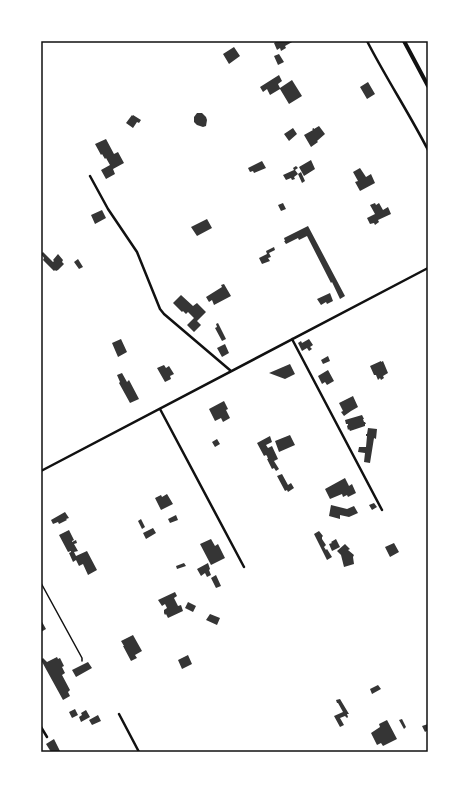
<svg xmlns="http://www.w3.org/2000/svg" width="469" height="793" font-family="Jost,sans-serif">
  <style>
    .building { fill: #353535 }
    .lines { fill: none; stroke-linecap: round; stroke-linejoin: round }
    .service { stroke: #111; stroke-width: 1.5 }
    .minor { stroke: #111; stroke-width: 2.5 }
    .secondary { stroke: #111; stroke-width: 4 }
    .neatline { fill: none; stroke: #111; stroke-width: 1.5 }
  </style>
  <rect width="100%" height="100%" fill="#fff"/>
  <path class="building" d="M277,41H294L285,46L286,48L281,51L280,48L277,50L274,43Z
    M234,47L240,56L229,64L223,54Z
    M279,54L284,62L278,65L274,56Z
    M279,75L282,81L278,84L280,88L292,80L302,96L289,104L280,89L270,95L267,89L263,92L260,87Z
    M368,82L375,94L367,99L360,87Z
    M197,113H202L206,117L207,120L206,126L203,127L197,125L194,122V117Z
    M132,115L133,116V115L141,120L139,123L137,122L133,128L126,123Z
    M319,126L325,134L317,141L318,142L311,147L304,135L313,130L312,129L314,128V129Z
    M293,128L297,134L289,141L284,134Z
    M106,139L114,154L118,152L124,163L113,169L115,174L106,179L101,170L110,165L106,158L105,159L102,154L101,155L95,144Z
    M311,160L315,169L304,176L299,167Z
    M262,161L266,168L254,173L253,171L250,172L248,168Z
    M296,166L298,168L295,170L298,174L294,177L295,179L292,180L291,178L286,180L283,175L294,170L293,168Z
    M360,168L366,177L371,174L375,183L360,191L355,182L358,181L353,172Z
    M301,172L305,181L302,183L298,174Z
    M283,203L286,209L281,211L278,205Z
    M375,203L376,205L379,203L383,210L388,207L391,214L378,220L379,222L375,225L374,223L370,224L367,218L375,214L370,205Z
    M102,210L106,218L95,224L91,215Z
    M207,219L212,228L197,236L191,227Z
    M308,226L345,296L340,299L332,282L331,283L307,236L299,240L298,238L286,244L284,241H285L284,238Z
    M274,247L275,250L269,253L271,257L268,258L270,261L262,264L259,258L267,254L266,251Z
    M43,252L53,262L54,261L53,260L58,254L63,260L62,262L64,264L58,270L56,271L55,270L54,271L43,260L44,258L41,254Z
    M78,259L83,267L79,269L74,262Z
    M224,284L231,296L214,305L212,300L209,302L206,297L222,287L221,285Z
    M330,293L333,301L327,304L326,302L321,305L317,299Z
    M181,295L193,306L197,303L206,312L197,321L201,325L194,332L187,325L194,318L188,312L186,314L183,311L182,312L173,303Z
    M218,323L226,339L222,341L215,328L217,327L216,324Z
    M121,339L127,352L118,357L112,343Z
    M309,339L313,345L310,347L312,349L309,351L307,348L302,351L298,343L301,341L302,343Z
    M225,344L229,353L222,357L217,348Z
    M328,356L330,361L323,364L321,360Z
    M381,361V362L383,361L388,373L383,376L384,378L381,380L380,378L378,380L376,375H374L370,366Z
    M290,364L295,374L285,379L269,373Z
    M164,365L166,368L169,366L174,374L170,376L171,379L165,382L157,368Z
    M328,370L334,381L327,385L325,382L322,384L318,376Z
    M122,373L127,382L129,380L139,399L130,403L119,383L120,382L117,375Z
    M353,396L358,407L351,411L344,416L341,412L343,411L339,403Z
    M224,401L228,409L226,410L230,418L223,422L221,418L215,421L209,409Z
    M362,415L364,419H363L364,422H365L366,424H365V426L350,431L349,429L348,430L347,426L348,425V424H346L345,420Z
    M368,428L377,429L376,439L374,438L370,463L364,462L365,453L358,452L359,447H366L367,436H366V434H367Z
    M290,435L295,445L279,452L275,441Z
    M270,436L272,442L266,445L268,448L272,446L278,459L274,461L279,469L276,471L274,468L272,469L267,459H268L267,456L266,455L264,456L257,443Z
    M217,439L220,444L215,447L212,442Z
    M282,474L288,485L291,483L294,488L288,492L287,490L285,491L277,476Z
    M345,478L349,486L352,484L356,493L348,497L347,495L343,497L342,494L330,499L325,489Z
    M167,494L173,504L161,510L155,498L161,495L162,497Z
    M374,503L377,507L372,510L369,505Z
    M331,505L347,509L354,506L358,513L349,517L340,515V519L329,516Z
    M65,512L69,518L66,519L67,520L59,524L58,522L53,524L51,520Z
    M176,515L178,520L170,523L168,519Z
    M141,519L145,527L142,529L138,521Z
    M153,528L156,533L146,539L143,533Z
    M69,530L74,540L72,541V542L76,540L77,543L74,544L78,551L74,552L76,556L87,551L97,570L88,575L83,564L79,566L76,560L73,562L69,553L71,552V551L68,552L59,535Z
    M319,531L323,536L322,537V539L326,545L324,547L326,550L327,549L332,557L327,560L314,534Z
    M211,539L215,546L218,544L225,558L211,565L200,544Z
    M336,539L340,547L332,551L329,544L332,543L331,542Z
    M394,543L399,552L390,557L385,547Z
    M345,544L350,549L348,550L354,555L353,557L354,564L344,567L341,555L337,551Z
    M184,563L186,566L177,569L176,566Z
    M208,563L210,569L209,570L211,575L207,577L205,573L201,576L197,569Z
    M216,575L221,586L216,588L211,578Z
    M175,592L177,596L174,598L178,606L181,605L183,611L168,618L166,614L165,615L164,613V610L167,608L165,604L162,606L158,600Z
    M188,602L196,606L193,612L185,608Z
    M210,614L220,618L217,625L206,620Z
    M41,620L46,629L41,632Z
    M133,635L142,651L135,655L137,658L131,661L123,646H124L121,641Z
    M188,655L192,664L182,669L178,660Z
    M57,657L58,659L60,658L64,666L62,667L65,673L62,675L70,690L68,692L70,696L63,700L41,660L43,658L47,662Z
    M88,662L92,668L76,677L72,670Z
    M378,685L381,689L372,694L370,689Z
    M340,699L349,714H347L348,717L347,718L345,716L340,718L344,725L340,727L334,716L343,712L338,703H337L336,700Z
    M75,709L78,715L72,718L69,712Z
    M86,710L90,717L81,722L79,717L82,715L81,713Z
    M98,715L101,721L92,725L89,720Z
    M402,719L406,727L404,729L399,720Z
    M387,720L397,739L383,746L381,743L377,745L371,733L380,727L379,724Z
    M428,724V730L425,732L422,726Z
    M54,739L60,751L58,752H51L46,744Z"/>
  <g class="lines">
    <path class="service" d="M41,583L82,658V661"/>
    <path class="minor" d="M367,41C386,78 409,113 428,150
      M90,176L108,209L137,252L160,309L164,314L231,371
      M292,339L382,510
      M160,409L244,567
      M41,471L428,268
      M119,714L139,752
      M41,727L47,737"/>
    <path class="secondary" d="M404,41L428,86"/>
  </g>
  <rect width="469" height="793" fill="none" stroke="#ffffff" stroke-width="84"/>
  <rect x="42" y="42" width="385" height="709" class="neatline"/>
</svg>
